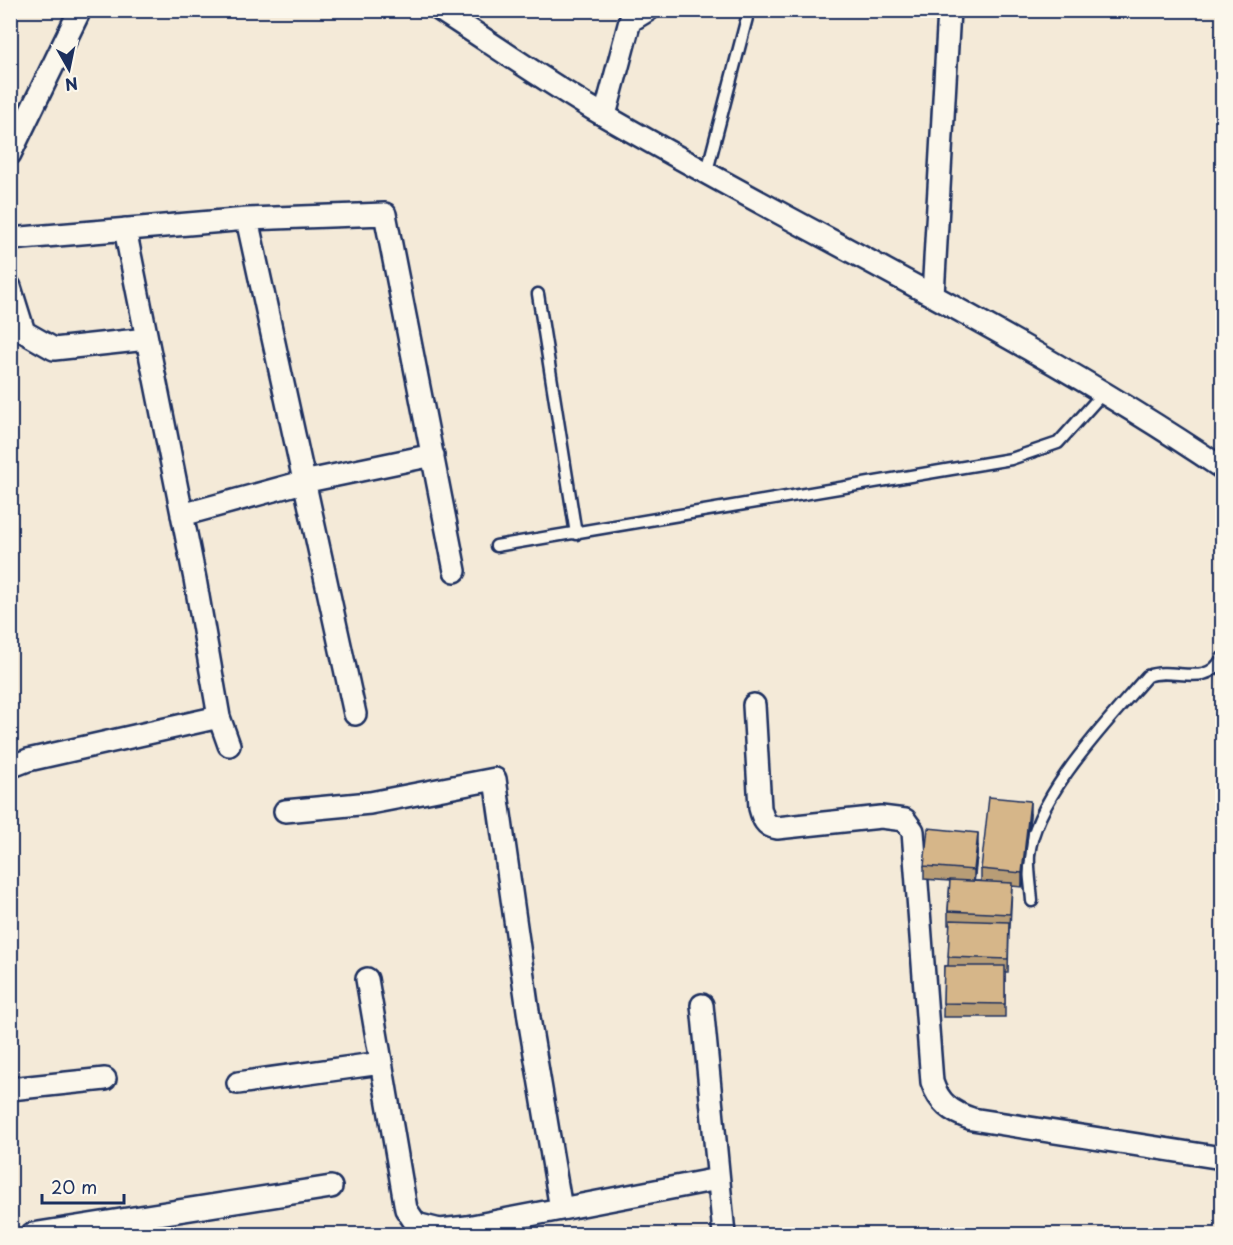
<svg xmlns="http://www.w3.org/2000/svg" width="1233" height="1245" font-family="'Playpen Sans',sans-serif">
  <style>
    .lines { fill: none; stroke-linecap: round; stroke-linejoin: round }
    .lane-casing { stroke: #1b2f5e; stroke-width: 15 }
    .street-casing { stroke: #1b2f5e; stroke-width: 26 }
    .lane { stroke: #fbf7ec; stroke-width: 10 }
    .street { stroke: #fbf7ec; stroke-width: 21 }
    .wall { fill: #b89d76; stroke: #1b2f5e; stroke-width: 1.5 }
    .shaded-wall { fill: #967f60; stroke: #1b2f5e; stroke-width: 1.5 }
    .building { fill: #d6b689; stroke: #1b2f5e; stroke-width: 1.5 }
  </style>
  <rect width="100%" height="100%" fill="#f4ead8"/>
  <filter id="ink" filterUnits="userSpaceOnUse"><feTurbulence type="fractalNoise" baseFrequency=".0167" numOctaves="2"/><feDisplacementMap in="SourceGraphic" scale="12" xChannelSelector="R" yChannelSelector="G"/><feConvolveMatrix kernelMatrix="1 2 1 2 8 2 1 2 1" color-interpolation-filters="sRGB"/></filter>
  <g filter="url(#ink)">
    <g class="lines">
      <g class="lane-casing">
        <path id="lane" d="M707,171L749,10
          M538,294L576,534
          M496,546L1011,459L1058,443L1103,393
          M1032,901C1031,886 1028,870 1029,855C1035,796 1109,720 1147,676C1174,666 1207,689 1222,658"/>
      </g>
      <g class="street-casing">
        <path id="street" d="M440,10C491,43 541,78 593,109C802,231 1022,333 1222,468
          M605,115L630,21L648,10
          M10,154L80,10
          M247,219L355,714
          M125,229L195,579L219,717L229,745
          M10,239L247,219L385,214L455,571
          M10,287L24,332L54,349L147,339
          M933,295L949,10
          M182,515L303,482L433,455
          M754,705L760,808C763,819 765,826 777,828L881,817L905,820L913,831L932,1082C939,1103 951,1112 972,1119L1222,1158
          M10,767L28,760L219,717
          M285,811L370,803L495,779L529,1018L561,1209
          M367,979L406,1209L416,1224L440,1230L467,1227L718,1179
          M702,1005L724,1234
          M238,1083L381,1063
          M10,1089L105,1079
          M32,1234L331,1187"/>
      </g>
      <use href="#lane" class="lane"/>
      <use href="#street" class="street"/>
    </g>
    <path class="wall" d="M1030,815L1022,887L1012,886L1010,928H1009L1008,973H1005V1017H943L944,966H948L950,925H948V911L950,881L924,879V866L978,846L974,881H981V869Z"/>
    <path class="shaded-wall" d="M1030,801V815L1022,887V873Z
      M978,833V846L974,884V870Z"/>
    <path class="building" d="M989,797L1030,801L1022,873L981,869Z
      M928,828L978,833L974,870L924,866Z
      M950,880L1012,883L1010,914L948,911Z
      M950,920L1009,922L1008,959L948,957Z
      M944,966H1005V1004L943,1003Z"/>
  </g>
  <rect width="1233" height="1245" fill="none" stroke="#fbf7ec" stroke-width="36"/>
  <rect x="18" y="18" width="1197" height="1209" fill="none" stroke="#1b2f5e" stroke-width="2" filter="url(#ink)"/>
  <g transform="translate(69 69) rotate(171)" stroke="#fbf7ec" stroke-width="4.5" paint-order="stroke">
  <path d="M0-4.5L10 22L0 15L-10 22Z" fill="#1b2f5e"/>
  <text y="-9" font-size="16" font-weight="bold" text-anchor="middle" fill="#1b2f5e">N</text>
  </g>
  <path d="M42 1194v9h82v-9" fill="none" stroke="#1b2f5e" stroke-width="3"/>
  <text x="51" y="1194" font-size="18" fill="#1b2f5e" stroke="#fbf7ec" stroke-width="4.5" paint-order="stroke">20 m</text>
</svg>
